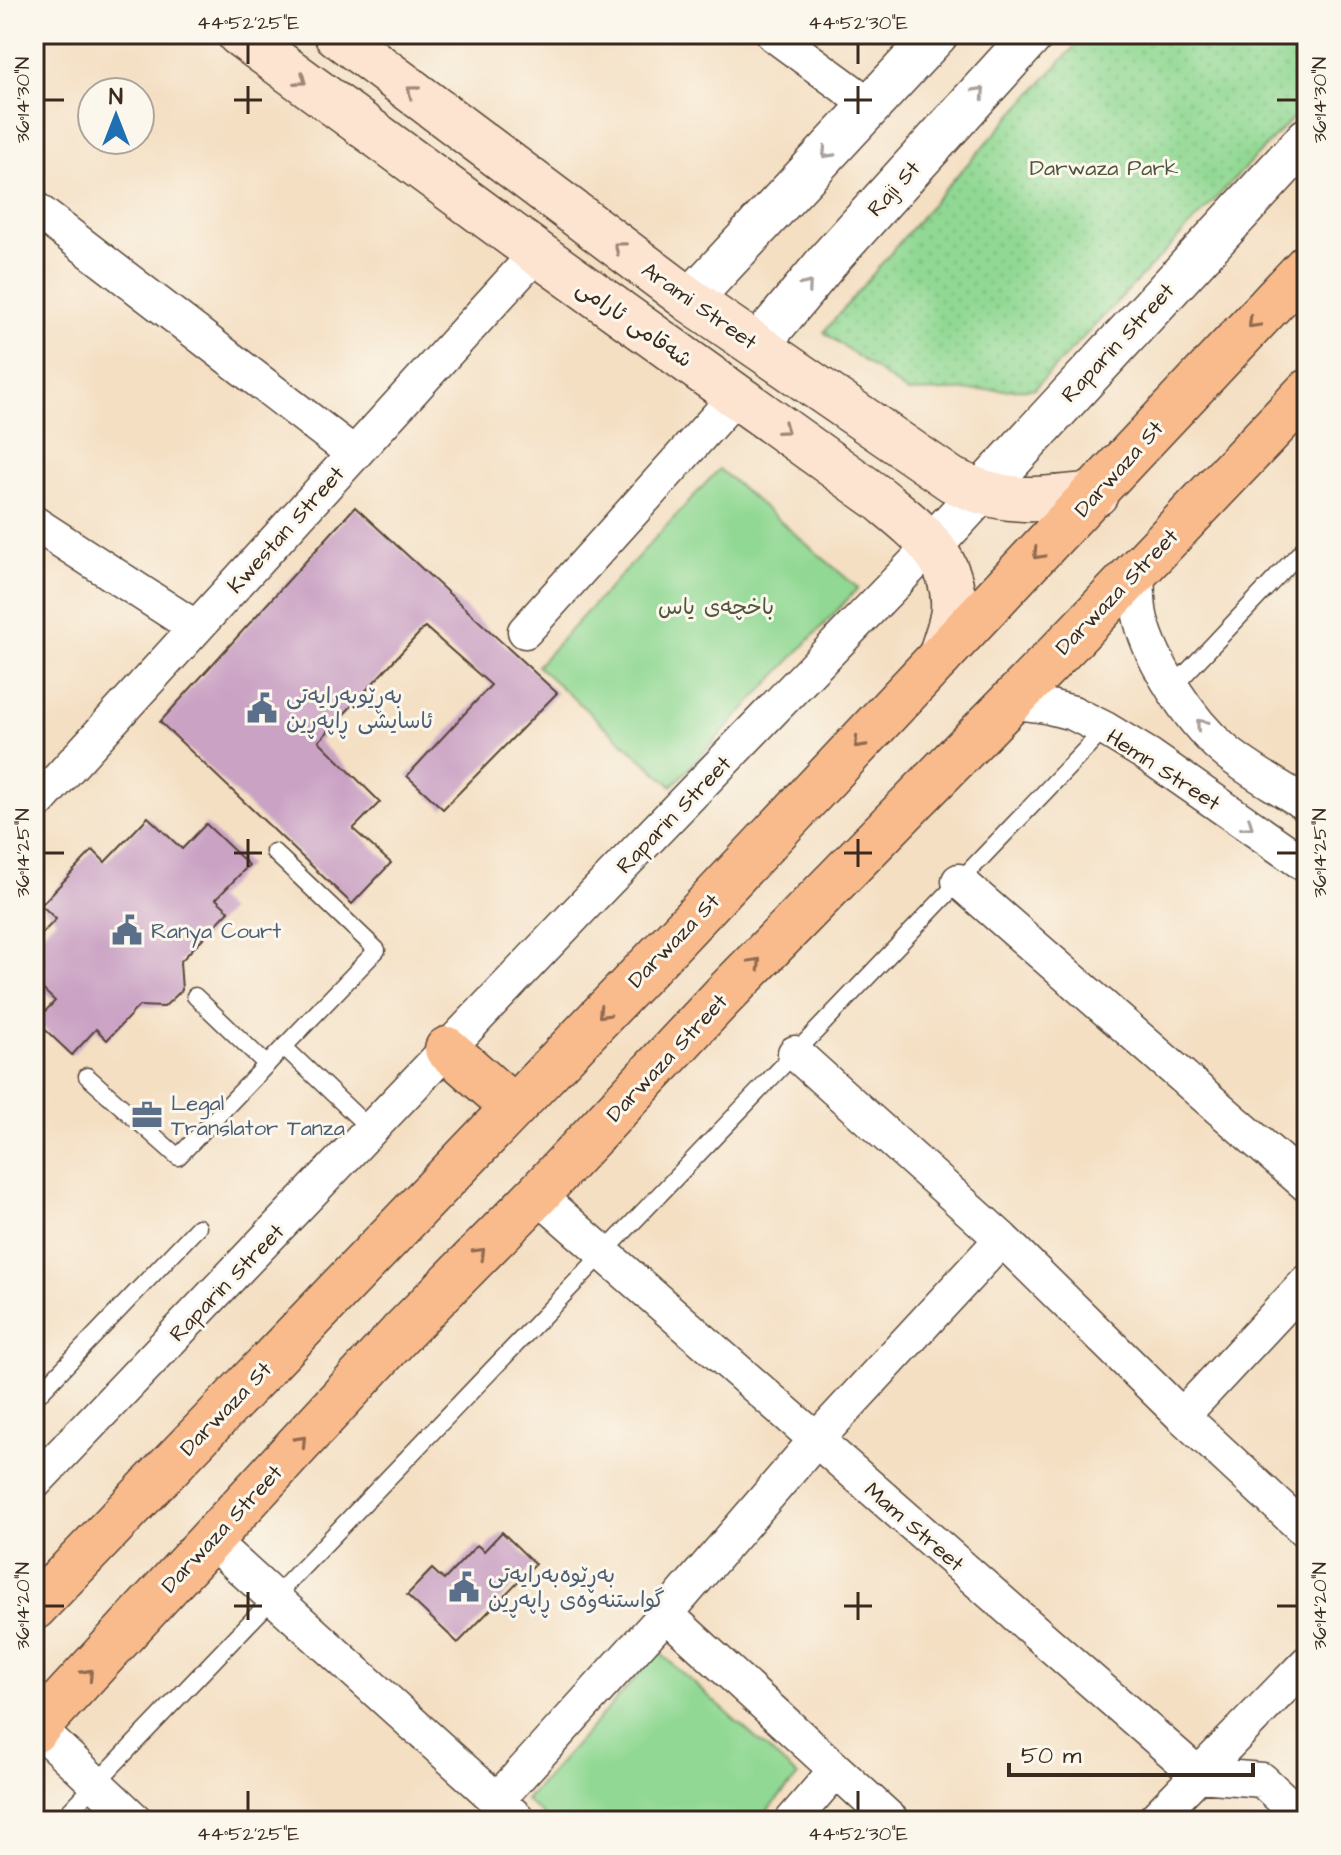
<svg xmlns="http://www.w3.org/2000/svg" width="1341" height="1855" font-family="'Architects Daughter','Playpen Sans Arabic',sans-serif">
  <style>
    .grass { fill: url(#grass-dots); stroke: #668158; stroke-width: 2 }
    .garden { fill: #90d893; stroke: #668158; stroke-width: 2 }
    .building { fill: #caa2c4 }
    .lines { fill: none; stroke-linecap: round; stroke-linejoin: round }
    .service-casing { stroke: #574537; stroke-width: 19 }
    .minor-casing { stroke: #574537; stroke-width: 37 }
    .tertiary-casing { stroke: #574537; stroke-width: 45 }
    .secondary-casing { stroke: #574537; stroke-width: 47 }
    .trunk-casing { stroke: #574537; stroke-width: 47 }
    .service { stroke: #fff; stroke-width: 16 }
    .minor { stroke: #fff; stroke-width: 34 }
    .tertiary { stroke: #fff; stroke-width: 42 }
    .secondary { stroke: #fde4d1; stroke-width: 44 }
    .trunk { stroke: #fabb8c; stroke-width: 44 }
    .oneway { stroke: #9c8778 }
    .oneway2 { stroke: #a79f9a }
    .oneway3 { stroke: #916b50 }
    .ticks { fill: none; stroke: #3b2a1e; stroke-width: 3 }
    .labels { text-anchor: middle; stroke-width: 6; stroke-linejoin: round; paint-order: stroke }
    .park-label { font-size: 22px; fill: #50563b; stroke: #fbf7ec }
    .street-label { font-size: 22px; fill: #3b2a1e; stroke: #fbf7ec }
    .service-label { font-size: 22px; fill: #4e5e75; stroke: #fbf7ec; text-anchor: start }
    .neatline { fill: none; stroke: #3b2a1e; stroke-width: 3 }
    .ticks-label { font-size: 20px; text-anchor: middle; fill: #3b2a1e }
  </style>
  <defs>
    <pattern id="grass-dots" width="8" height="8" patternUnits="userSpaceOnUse" patternTransform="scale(2)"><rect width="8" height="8" fill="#90d893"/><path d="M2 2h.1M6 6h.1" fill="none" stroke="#7dba7e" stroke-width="1.8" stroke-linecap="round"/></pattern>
  </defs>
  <rect width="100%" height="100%" fill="#fbf7ec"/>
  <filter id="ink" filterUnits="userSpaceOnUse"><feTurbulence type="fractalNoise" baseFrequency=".0125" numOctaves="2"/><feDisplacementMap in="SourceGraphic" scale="16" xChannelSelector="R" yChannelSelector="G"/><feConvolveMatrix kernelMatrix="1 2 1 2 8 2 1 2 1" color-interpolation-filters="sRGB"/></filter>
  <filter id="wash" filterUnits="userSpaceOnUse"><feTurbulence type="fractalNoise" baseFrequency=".006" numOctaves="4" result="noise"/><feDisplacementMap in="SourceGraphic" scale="32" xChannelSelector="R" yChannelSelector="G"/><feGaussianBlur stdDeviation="1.8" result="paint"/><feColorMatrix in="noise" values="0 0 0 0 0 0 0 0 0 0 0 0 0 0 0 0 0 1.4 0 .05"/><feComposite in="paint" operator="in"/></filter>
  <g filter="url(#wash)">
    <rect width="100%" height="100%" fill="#f4dfc3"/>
    <path class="grass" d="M1086,34H1307V103L1034,389L907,392L824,332L942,192Z"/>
    <path class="garden" d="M719,469L858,588L672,786L537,666Z
      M659,1652L798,1776L758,1821H550L526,1800Z"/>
    <g id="blocks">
      <path class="building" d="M355,507L557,693L443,809L407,776L491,685L425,627L319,741L380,802L353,829L391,863L352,904L160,722Z
        M148,817L182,849L206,824L249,865L216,899L229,911L180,962L182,990L164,1007L139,1006L107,1040L96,1029L72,1055L36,1021L55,1001L34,981V942L56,919L41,905L93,850L105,862Z
        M502,1532L535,1564L458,1643L407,1595L432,1569L444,1580L477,1545L484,1551Z"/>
    </g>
  </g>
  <g filter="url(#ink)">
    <use href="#blocks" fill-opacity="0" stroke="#574537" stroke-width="2"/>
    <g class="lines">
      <g class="service-casing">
        <path id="service" d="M1173,687L1307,545
          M195,996L267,1065
          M284,1047L371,1130
          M87,1076L178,1157L377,950L274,852
          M34,1399L198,1227
          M60,1821L1105,729"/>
      </g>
      <g class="minor-casing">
        <path id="minor" d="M773,34L871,106
          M34,208L354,454
          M34,523L196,628
          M1137,571C1138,587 1137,605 1141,620C1152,663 1190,721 1224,750C1249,771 1280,787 1307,805
          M525,631L737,395
          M1008,701L1046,706L1073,713L1105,729L1148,755L1307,866
          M34,806L537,253
          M959,881L1307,1185
          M795,1053L1002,1239L1182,1416L1307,1532
          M537,1195L1199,1775L1262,1780L1306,1821
          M1182,1416L1307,1282
          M34,1483L593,896L932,545
          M209,1539L520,1821
          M666,1614L892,1821
          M37,1728L136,1821
          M498,1799L666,1614L816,1440L1002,1239
          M792,1821L836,1770
          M1153,1821L1307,1663"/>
      </g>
      <g class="tertiary-casing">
        <path id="tertiary" d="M690,300L937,34
          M757,346L831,257L1033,34
          M932,545L1307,139"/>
      </g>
      <g class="secondary-casing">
        <path id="secondary" d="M239,34L537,253L880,499C915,528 956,557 953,609C952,625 944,642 940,657
          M336,34L690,300L952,480C1007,506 1037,500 1096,494"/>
      </g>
      <g class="trunk-casing">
        <path id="trunk" d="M447,1049L513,1107
          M34,1608L672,942L1307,266
          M34,1731L403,1331L537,1195L723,996L1076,635L1307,392"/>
      </g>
      <use href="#service" class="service"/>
      <use href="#minor" class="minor"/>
      <use href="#tertiary" class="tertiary"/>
      <use href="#secondary" class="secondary"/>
      <use href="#trunk" class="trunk"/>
    </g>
    <defs><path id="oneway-chevron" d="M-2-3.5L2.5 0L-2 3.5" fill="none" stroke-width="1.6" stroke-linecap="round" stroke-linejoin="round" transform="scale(2)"/></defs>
    <g class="oneway">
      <use href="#oneway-chevron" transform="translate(301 80) rotate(36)"/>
      <use href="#oneway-chevron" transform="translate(412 91) rotate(-143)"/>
      <use href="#oneway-chevron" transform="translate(619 247) rotate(-143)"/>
      <use href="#oneway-chevron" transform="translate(784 429) rotate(36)"/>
    </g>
    <g class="oneway2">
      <use href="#oneway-chevron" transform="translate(980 92) rotate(-47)"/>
      <use href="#oneway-chevron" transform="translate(827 153) rotate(133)"/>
      <use href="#oneway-chevron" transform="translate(807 286) rotate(-50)"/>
      <use href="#oneway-chevron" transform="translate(1201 724) rotate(-131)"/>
      <use href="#oneway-chevron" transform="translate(1248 825) rotate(35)"/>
    </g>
    <g class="oneway3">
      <use href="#oneway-chevron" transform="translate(1253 323) rotate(134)"/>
      <use href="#oneway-chevron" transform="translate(1038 554) rotate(134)"/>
      <use href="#oneway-chevron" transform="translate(859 743) rotate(133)"/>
      <use href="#oneway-chevron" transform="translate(756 963) rotate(-46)"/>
      <use href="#oneway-chevron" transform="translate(603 1013) rotate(134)"/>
      <use href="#oneway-chevron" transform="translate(480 1253) rotate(-45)"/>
      <use href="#oneway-chevron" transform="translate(301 1441) rotate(-47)"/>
      <use href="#oneway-chevron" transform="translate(88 1674) rotate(-47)"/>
    </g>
  </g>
  <path class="ticks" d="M248,44V64M858,44V64M248,86V114M858,86V114M44,100H64M234,100H262M844,100H872M1277,100H1297M248,839V867M858,839V867M44,853H64M234,853H262M844,853H872M1277,853H1297M248,1592V1620M858,1592V1620M44,1606H64M234,1606H262M844,1606H872M1277,1606H1297M248,1791V1811M858,1791V1811"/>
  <defs>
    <g id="civic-bare" transform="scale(2.4)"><path d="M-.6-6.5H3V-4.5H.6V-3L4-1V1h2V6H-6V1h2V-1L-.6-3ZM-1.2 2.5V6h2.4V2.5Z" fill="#5c6f8a" stroke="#fbf7ec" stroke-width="2.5" paint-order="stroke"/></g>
    <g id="office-bare" transform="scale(2.4)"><path d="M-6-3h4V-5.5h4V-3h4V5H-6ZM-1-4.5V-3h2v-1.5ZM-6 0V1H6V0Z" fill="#5c6f8a" stroke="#fbf7ec" stroke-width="2.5" paint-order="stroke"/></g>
  </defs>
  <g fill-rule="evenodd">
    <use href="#civic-bare" x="262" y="708"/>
    <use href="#civic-bare" x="127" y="930"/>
    <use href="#office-bare" x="147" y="1115"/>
    <use href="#civic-bare" x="464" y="1587"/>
  </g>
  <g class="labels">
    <g class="park-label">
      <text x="1104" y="175">Darwaza Park</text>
      <text x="716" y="614">باخچەی یاس</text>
    </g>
    <g class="street-label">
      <text transform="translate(893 188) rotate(-48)" y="8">Raji St</text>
      <text transform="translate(700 305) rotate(35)" y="8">Arami Street</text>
      <text transform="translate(635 323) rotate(35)" y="8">شەقامی ئارامی</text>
      <text transform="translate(1117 342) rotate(-47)" y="8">Raparin Street</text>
      <text transform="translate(1118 468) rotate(-48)" y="8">Darwaza St</text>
      <text transform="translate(285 529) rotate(-48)" y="8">Kwestan Street</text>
      <text transform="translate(1116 591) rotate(-46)" y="8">Darwaza Street</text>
      <text transform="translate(1164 769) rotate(33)" y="8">Hemn Street</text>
      <text transform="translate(673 814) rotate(-46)" y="8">Raparin Street</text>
      <text transform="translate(673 940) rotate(-46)" y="8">Darwaza St</text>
      <text transform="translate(666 1057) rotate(-47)" y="8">Darwaza Street</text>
      <text transform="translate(226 1282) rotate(-46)" y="8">Raparin Street</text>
      <text transform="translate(225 1408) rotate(-46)" y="8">Darwaza St</text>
      <text transform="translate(915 1526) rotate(41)" y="8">Mam Street</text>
      <text transform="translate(221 1528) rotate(-47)" y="8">Darwaza Street</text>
    </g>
    <g class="service-label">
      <text x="286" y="703">بەڕێوبەرایەتی<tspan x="286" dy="25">ئاسایشی ڕاپەڕین</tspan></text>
      <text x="151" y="938">Ranya Court</text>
      <text x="171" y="1110">Legal<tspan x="171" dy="25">Translator Tanza</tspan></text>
      <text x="488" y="1582">بەڕێوەبەرایەتی<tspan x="488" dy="25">گواستنەوەی ڕاپەڕین</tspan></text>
    </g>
  </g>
  <rect width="1341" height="1855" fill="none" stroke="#fbf7ec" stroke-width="88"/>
  <g transform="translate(116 116)"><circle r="38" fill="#fbf7ec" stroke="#aea59a" stroke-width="2"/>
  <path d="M0-6L14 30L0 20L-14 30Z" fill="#1f6fb2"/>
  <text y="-12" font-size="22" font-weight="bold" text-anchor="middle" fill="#3b2a1e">N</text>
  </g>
  <path d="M1009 1763v12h244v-12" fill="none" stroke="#3b2a1e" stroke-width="4"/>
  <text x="1021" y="1763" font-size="24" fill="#3b2a1e" stroke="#fbf7ec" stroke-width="6" paint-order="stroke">50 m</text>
  <rect x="44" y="44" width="1253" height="1767" class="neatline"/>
  <g class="ticks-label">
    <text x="248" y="29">44°52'25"E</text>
    <text x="858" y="29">44°52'30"E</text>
    <text transform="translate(22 100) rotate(-90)" y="7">36°14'30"N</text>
    <text transform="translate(1319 100) rotate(-90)" y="7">36°14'30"N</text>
    <text transform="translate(22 853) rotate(-90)" y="7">36°14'25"N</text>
    <text transform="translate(1319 853) rotate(-90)" y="7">36°14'25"N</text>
    <text transform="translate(22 1606) rotate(-90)" y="7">36°14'20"N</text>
    <text transform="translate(1319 1606) rotate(-90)" y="7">36°14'20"N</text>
    <text x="248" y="1840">44°52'25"E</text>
    <text x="858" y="1840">44°52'30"E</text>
  </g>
</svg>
